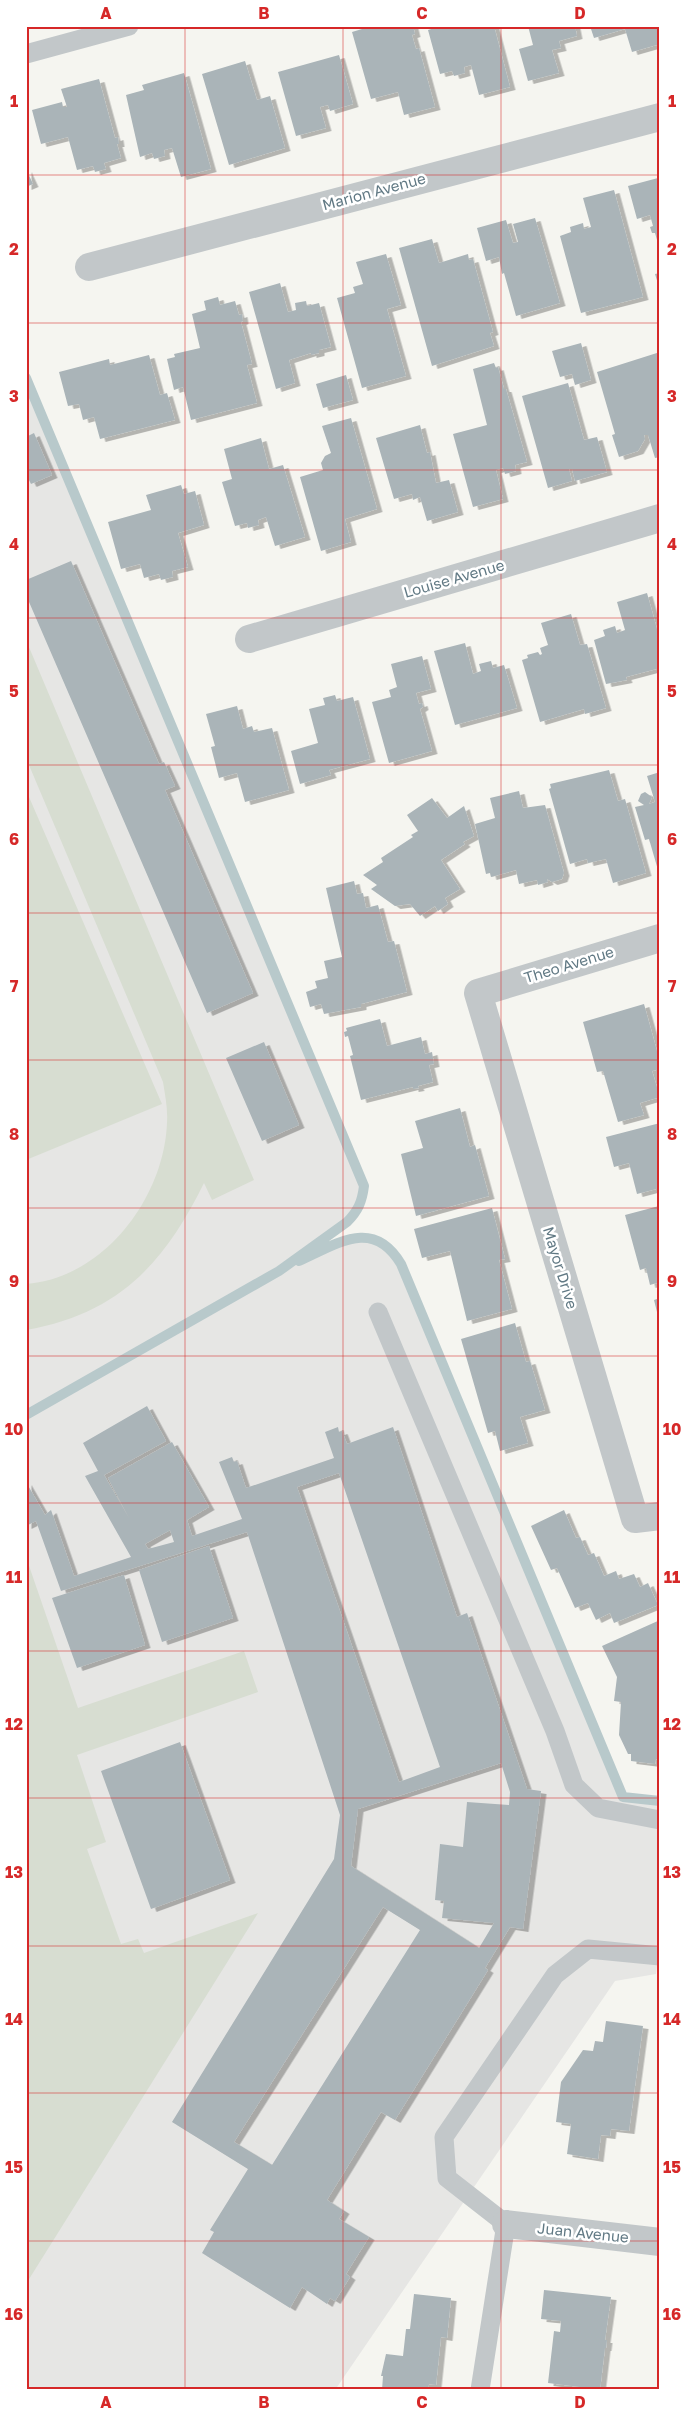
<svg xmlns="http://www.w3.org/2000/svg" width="686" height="2416" font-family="'Golos Text',sans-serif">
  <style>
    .built { fill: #e6e6e4 }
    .green { fill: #d7ddd1 }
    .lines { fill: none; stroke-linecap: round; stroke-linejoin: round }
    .stream { stroke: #b8c9cb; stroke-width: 10 }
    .building { fill: #aab4b8; fill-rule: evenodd; filter: url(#shadow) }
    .lane { stroke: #c2c7c9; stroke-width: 19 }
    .street { stroke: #c2c7c9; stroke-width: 28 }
    .grid { fill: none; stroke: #d62828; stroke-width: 1; stroke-opacity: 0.55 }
    .labels { text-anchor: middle; stroke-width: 5; stroke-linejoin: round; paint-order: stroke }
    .street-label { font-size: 15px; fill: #617984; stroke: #fff }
    .neatline { fill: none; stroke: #d62828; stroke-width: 2 }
    .grid-label { font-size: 16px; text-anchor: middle; font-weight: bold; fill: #d62828 }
  </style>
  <defs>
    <filter id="shadow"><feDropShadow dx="5.5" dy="3" stdDeviation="0" flood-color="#0004"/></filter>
  </defs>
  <rect width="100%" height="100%" fill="#f5f5f0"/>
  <path class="built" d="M26,378L364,1186L362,1200L334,1229L282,1269L344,1240L357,1237L370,1238L383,1243L394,1252L401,1264L623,1796L660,1801V1942L656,1974L615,1981L335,2390H26Z"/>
  <path class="green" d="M26,640L254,1180L212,1200L204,1183C164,1264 118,1314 26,1330V1284C104,1278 164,1198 167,1123C168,1109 165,1095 163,1082L26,758Z
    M26,790L162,1104L26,1160Z
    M26,1557L78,1708L244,1651L258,1692L77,1755L106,1842L87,1849L121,1944L138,1939L144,1953L258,1913L26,2284Z"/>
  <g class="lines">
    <path class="stream" d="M26,378L364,1186C362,1202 358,1211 347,1222L279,1271L26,1415
      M299,1261C337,1244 373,1217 401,1264L623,1797L660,1801"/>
  </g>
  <path class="building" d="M372,26H413L415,34L412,35L416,49L419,48L435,107L404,115L398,92L371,99L352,32Z
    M441,26H494L510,87L479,95L471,65L464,67L465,73L454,76L452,71L440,74L428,30Z
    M528,26H575L577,36L559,41L561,48L552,50L559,73L528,81L519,49L533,45Z
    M590,26H657L660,44L632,52L625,29L594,38Z
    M339,55L353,104L330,111L328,105L320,107L326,128L296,136L278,72Z
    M245,61L257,100L270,96L285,148L229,165L202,74Z
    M184,73L211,169L181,177L172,148L164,150L165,156L154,159L152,153L140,157L126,95L144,90L142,85Z
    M99,79L115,138L118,137L119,144H117L121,158L104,163L106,169L95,172L93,166L77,170L68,137L41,144L32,110L62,102L63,107H67L61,89Z
    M26,169L33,184L26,187Z
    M658,178L660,184L659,247L655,233H652L650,227L653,226L650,215L637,219L628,186Z
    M614,190L643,297L581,313L560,236L571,232L570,227L583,223L584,229L591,227L583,198Z
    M535,218L560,303L516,316L504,273L502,274L499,257L486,261L477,228L506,220L513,243L518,242L513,224Z
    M432,239L439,263L468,254L469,260L473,259L493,332L490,333L494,346L432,366L399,248Z
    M386,254L401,305L387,309L406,376L362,388L337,298L355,293L353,287L363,284L356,262Z
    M660,273V287H659L655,274Z
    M280,283L288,312L296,310L295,303L306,301L307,306L319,303L331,347L319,350V353L311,355V353L289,360L295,383L276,389L249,292Z
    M218,297L220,305L235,301L239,315L242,314L243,321L241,322L252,364L247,365L257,403L191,420L183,387L174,390L167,359L175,357L174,354L200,348L192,314L206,310L204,301Z
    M581,343L591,380L575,385L572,374L560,377L552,351Z
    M660,352V457L655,458L648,435H644L645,439L638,451L619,457L612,435L615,434L597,372Z
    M149,355L160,395L167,393L175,420L100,439L94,417L83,420L79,404L68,406L59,372L109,359L110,365Z
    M494,363L496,368L498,367L504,389H506L527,462L515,465L516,471L505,474L503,468L496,470L503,499L473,507L453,434L487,425L473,369Z
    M346,375L353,400L323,408L316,384Z
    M568,383L584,440L597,437L607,472L575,481L572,469H569L572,481L548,488L522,396Z
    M351,418L377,509L345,519L351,542L321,551L300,477L323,470L321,463L325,456L331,453L322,426Z
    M420,425L427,453L430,452L436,483L449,480L458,512L427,521L420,497L413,500L412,494L394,499L376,438Z
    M34,433L52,475L31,484L26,474V437Z
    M261,438L269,469L283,465L305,537L275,546L266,517L258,520L259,525L248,528L247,523L235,526L222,482L232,479L224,449Z
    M181,485L184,494L195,491L204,525L178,533L188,567L172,571L173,577L161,580L159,574L144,578L140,564L121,569L108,522L151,510L146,495Z
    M71,561L159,764L164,762L175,786L165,790L253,993L207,1013L26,595V580Z
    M647,593L660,640V668L626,677L627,680L606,684L594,640L605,636L603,630L615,626L617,633L625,630L617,602Z
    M571,614L580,645L587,644L606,708L585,714L584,709L540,722L522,660L528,658L527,655L538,652L540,655L542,654L540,648L548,645L541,623Z
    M465,643L473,674L481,671L479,664L491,661L493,668L504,665L517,708L455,725L434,651Z
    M422,656L431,689L416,693L419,704L422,703L423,707L420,709L432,751L389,763L372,702L391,697L389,690L397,687L391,664Z
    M335,695L337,701L353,697L370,759L329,770L331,775L300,784L291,751L318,743L309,709L325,705L323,698Z
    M237,706L243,729L252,726L254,732L272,728L289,790L245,802L237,773L219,778L211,747L215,746L206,714Z
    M609,770L618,801L625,799L646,873L613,883L606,859L588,863L587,859L570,864L549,789L551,788L550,784Z
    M660,772V870H658L649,839L645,840L635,807L644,805L638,801L641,794L645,792L652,797L649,804L655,802L647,776Z
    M519,791L523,808L545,805L564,873L562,879L552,882L547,879L548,882L538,885L537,880L519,884L516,870L491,877L490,873L486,874L475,824L495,818L490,798Z
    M432,798L447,818L464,806L474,836L463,842L465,844L441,860L460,889L445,898L448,904L438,911L435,906L420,916L410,904L395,906L371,889L377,885L363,875L383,862L381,858L413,837L411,835L418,831L407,815Z
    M354,881L357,894L363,893L366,908L378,905L388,942L394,941L407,992L361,1004V1007L324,1014L321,1004L310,1007L306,992L317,988L315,981L328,978L324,961L342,957L326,888Z
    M644,1004L660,1062V1069L652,1071L660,1097L640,1103L644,1115L618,1122L603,1071L597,1072L583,1022Z
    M380,1019L387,1046L421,1037L425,1054L432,1052L434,1064L429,1065L433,1082L418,1086L419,1088L413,1089V1087L361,1100L350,1056L353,1055L348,1036L345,1037L344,1032L347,1031L346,1028Z
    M264,1042L299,1125L262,1141L226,1058Z
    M460,1108L470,1147L475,1145L489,1196L416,1216L401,1154L423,1148L415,1121Z
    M660,1123V1188L637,1194L629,1163L614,1167L606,1137Z
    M659,1206L660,1282L650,1285L646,1268L640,1270L625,1215Z
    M492,1208L505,1259L499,1260L512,1309L467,1321L450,1251L422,1258L414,1229Z
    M660,1298V1320H659L654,1300Z
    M515,1323L526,1362L530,1361L545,1410L520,1417L528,1443L500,1451L495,1431L488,1433L461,1339Z
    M147,1406L166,1441L104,1475L129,1518L108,1478L172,1442L209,1507L187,1520L192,1536L242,1519L219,1462L232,1457L234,1462L237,1461L246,1488L334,1458L325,1432L338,1427L339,1432L342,1431L347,1444L393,1427L457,1617L467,1613L527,1789L541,1791L523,1929L510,1927L485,1968L488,1970L395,2120L381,2112L327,2200L344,2211L339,2219L369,2237L346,2274L350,2277L335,2301L330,2298L327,2304L302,2287L290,2308L202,2253L214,2232L210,2230L248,2169L172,2122L334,1859L340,1815L247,1532L61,1591L36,1521L26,1526V1482L45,1515L51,1510L74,1576L131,1557L85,1476L98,1471L83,1443ZM339,1473L440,1767L399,1782L297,1487ZM170,1530L174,1542L148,1549L145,1544ZM501,1763L510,1792L509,1805L467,1802L463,1847L440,1844L435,1900L444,1901L442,1918L494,1923L479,1948L351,1866L358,1809ZM383,1907L420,1930L272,2165L234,2142Z
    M564,1510L576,1538L580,1537L588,1555L594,1553L604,1576L616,1571L619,1579L634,1574L640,1587L648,1583L658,1605L614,1623L610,1613L596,1620L588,1603L575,1608L557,1568L551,1570L531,1526Z
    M209,1546L233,1618L162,1642L139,1570Z
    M124,1575L145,1645L77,1668L52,1598Z
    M660,1620V1746L658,1760L656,1759L655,1764L631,1761V1754H628L619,1735L621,1702L614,1701L617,1677L602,1646Z
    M180,1742L230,1880L151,1909L101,1771Z
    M606,2021L643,2026L629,2131L611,2129L610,2136L601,2135L598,2159L567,2154L571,2124L556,2122L561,2082L583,2050L593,2051L595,2041L603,2042Z
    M544,2290L611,2297L605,2340H607L606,2348H605L600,2390H585L580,2389V2387L548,2383L554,2331L560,2332L561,2321L541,2319Z
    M414,2294L451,2298L447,2338L441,2337L436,2385L429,2384L428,2390H382L383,2376H381L386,2354L403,2356L406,2329H410Z"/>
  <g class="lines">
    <path class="lane" d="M26,54L129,26
      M378,1312L555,1731L574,1785L598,1808L660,1820
      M480,2390L506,2224L447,2178L444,2137L555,1975L588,1949L660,1956"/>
    <path class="street" d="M89,267L660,117
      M249,639L660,518
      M660,938L478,993L635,1519L660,1516
      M506,2224L660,2242"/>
  </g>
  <path class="grid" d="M185,26V2390M343,26V2390M501,26V2390M26,175H660M26,323H660M26,470H660M26,618H660M26,765H660M26,913H660M26,1060H660M26,1208H660M26,1356H660M26,1503H660M26,1651H660M26,1798H660M26,1946H660M26,2093H660M26,2241H660"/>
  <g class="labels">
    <g class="street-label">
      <text transform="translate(374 192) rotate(-15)" y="5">Marion Avenue</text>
      <text transform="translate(454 579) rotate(-16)" y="5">Louise Avenue</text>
      <text transform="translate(569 965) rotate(-17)" y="5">Theo Avenue</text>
      <text transform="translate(560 1268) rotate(73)" y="5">Mayor Drive</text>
      <text transform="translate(583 2233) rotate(6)" y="5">Juan Avenue</text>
    </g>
  </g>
  <rect width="686" height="2416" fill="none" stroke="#ffffff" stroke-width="55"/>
  <rect x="28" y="28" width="630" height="2360" class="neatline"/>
  <g class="grid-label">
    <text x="106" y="19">A</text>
    <text x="264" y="19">B</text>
    <text x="422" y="19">C</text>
    <text x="580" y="19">D</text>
    <text x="14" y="107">1</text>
    <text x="672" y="107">1</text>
    <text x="14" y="255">2</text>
    <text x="672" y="255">2</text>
    <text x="14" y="402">3</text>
    <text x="672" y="402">3</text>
    <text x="14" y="550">4</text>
    <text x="672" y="550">4</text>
    <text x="14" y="697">5</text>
    <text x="672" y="697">5</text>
    <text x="14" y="845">6</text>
    <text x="672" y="845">6</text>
    <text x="14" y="992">7</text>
    <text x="672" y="992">7</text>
    <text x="14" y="1140">8</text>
    <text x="672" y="1140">8</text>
    <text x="14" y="1287">9</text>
    <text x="672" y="1287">9</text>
    <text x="14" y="1435">10</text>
    <text x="672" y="1435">10</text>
    <text x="14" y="1583">11</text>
    <text x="672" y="1583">11</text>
    <text x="14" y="1730">12</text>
    <text x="672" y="1730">12</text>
    <text x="14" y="1878">13</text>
    <text x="672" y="1878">13</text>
    <text x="14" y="2025">14</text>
    <text x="672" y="2025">14</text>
    <text x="14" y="2173">15</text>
    <text x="672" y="2173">15</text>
    <text x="14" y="2320">16</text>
    <text x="672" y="2320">16</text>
    <text x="106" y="2408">A</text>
    <text x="264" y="2408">B</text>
    <text x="422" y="2408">C</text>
    <text x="580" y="2408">D</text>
  </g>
</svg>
